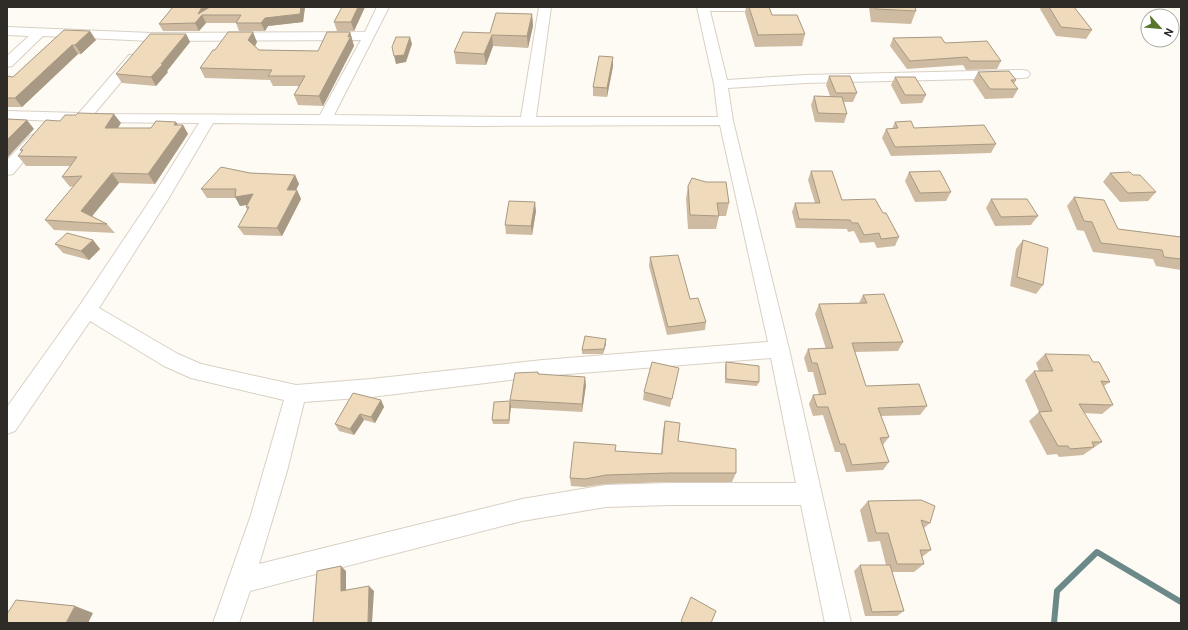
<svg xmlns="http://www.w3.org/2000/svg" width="1188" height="630" font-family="Roboto,sans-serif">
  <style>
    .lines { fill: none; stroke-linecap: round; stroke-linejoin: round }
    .stream { stroke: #6b8989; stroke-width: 6 }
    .street-casing { stroke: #d9d0c3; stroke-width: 2 }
    .street { fill: #fff; fill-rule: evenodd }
    .wall { fill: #cebba1 }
    .shaded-wall { fill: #a79983 }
    .building { fill: #efdabb; stroke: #a79983 }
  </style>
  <rect width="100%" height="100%" fill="#fefbf5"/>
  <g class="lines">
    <path class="stream" d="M1054,623L1057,591L1097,552L1181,602"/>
    <g class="street-casing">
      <path id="street" d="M377,7H389L334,115L521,117L539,7H551L536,117H718L714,84L697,7H759L757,10L753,11H710L727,80L805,75L1023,70L1028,71L1030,74L1028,77L1023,78L805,83L728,88L733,121L789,349L851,623H825L801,505H669L606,507L522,521L250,591L239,623H213L251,515L284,400L191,378L164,366L90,321L15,431L7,434V407L80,305L155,193L199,123L83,122L7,119V111L79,113L129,55H139L141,58L94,114L320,115L361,40L151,41L43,36L12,66L7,67V56L29,36L7,35V27L151,33L365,32ZM213,123L477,126L720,125L768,342L543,360L371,379L296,385L201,364L178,354L99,308L167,201ZM771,358L796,483H669L606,485L522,499L259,564L287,471L304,402L371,397L543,376Z
        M35,134L40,136L42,139L40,142L13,174L7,175V160L30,136Z"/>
    </g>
    <use href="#street" class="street"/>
  </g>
  <path class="wall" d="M173,7H305L303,22L268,26L265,31H239L236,23H206L199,31H163L159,24Z
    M365,7L354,31H337L334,22Z
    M746,7H769L772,15L805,34L802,46L755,47L745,13Z
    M869,7H915L916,11L911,24L871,22Z
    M1041,7H1074L1092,30L1086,39L1056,36L1040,9Z
    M532,14L533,26L528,48L493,46L486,65L456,64L454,52L490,33Z
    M64,30L96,40L81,54H78L22,107H7V76L13,77Z
    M350,32L354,46L323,106L298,105L294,95L299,86H273L270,80L205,78L200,68L215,50L257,42L255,46L259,50L318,51Z
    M186,34L190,42L167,71L168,72L156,86L122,83L116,74Z
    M893,38L945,43L1001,61L997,69L966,70L963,65L907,69L890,46Z
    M613,66L607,97L593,96V87Z
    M978,72L1016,80L1014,84L1018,89L1013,98L985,99L973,81Z
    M829,76L857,93L853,102H844L847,114L844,123L815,122L811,105L814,96H830L826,85Z
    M895,77L926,95L922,103L901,104L891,85Z
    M60,121L121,123L118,128H151L176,122L178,125H183L188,134L155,184L119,183L92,216L107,224L115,233L54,230L45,220L74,186L70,187L62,177L70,166H26L18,156L22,152L20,150Z
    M895,122L914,128L996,144L991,153L891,156L882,138L886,129H892Z
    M811,171L842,200L883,213L899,237L895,246L877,248L874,242L860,243L854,231L848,232L847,229L796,228L792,212L795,203H815L808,180Z
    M909,172L951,192L946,201L915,202L905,181Z
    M250,173L295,175L299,184L296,190H297L301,199L282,236L244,235L238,227L247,210L246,207L247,205L240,206L236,198H207L201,189Z
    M1110,173L1156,192L1148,201L1120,202L1103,182Z
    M688,186L729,203L726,216H719L716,229H688L686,199Z
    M1074,197L1118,229L1181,237V270L1156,266L1153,259L1093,252L1084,231L1077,230L1067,206Z
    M991,199L1038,216L1031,225L995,226L986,208Z
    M536,211L532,235L506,234L505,225Z
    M93,240L100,249L89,260L63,253L55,244Z
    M1023,240L1043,285L1036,294L1010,286L1016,249Z
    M650,257L690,299L706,322L705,330L667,335L649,266Z
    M863,295L903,342L898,351L855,352L866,386L927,406L920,415L881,416L889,437L883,445L889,462L883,470L846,472L840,452H835L823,415L813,416L809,404L813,395H819L813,372H808L804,358L808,349H826L815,314L819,304L859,303Z
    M606,344L603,354H582V350Z
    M1045,354L1093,362L1110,382L1104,386L1113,405L1102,414L1084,413L1102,442L1083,455L1059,457L1057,454L1047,455L1029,421L1039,412L1025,380L1034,371H1039L1036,363Z
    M726,362L759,382L757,386L725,383V367Z
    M538,372L539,374L586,385L582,412L511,408V406L509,424H493L492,420L510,401V400Z
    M677,377L670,407L643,400L644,392Z
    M381,400L384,407L375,423L364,420L354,435L339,431L335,424Z
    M665,421L678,441L736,473L732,482H669L606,484L585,487L571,486L570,478L615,451L661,454L663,430Z
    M868,501L930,523L924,528L931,550L922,557L924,564L914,572H892L904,611L897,616H865L854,571L860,565H886L880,541L868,542L860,510Z"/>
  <path class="shaded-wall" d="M202,7H211L202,15L206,23L199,31L195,23L198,14Z
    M301,7H305L303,22L268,26L265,31L261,23L265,18Z
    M358,7H365L354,31L351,22Z
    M532,14L533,26L528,48L527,36Z
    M90,31L96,40L81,54L75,45Z
    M253,32L257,42L253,50L248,40Z
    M350,32L354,46L323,106L319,96Z
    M186,34L190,42L167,71L168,72L156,86L151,77Z
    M492,35L493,46L486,65L484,54Z
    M410,37L412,44L406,62L396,64L394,56Z
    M72,45L78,54L22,107L15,98Z
    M613,57V66L607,97V88Z
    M114,114L121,123L112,137L105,128Z
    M27,120L34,129L7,158V140Z
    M176,122L180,129L183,125L188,134L155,184L148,174Z
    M112,173L119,183L89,220L81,211Z
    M295,175L299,184L291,199L287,190Z
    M297,190L301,199L282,236L277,228Z
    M253,194L257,203L240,206L235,197Z
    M535,202L536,211L532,235L531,226Z
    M93,240L100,249L89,260L81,251Z
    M606,339V344L603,354Z
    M585,377L586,385L582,412V404Z
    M381,400L384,407L375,423L371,417Z
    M510,402L511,406L509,424V420Z
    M360,414L364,420L354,435L350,429Z
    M341,566L346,571V596L341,591Z
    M369,586L374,591L372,623H368Z
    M75,606L93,613L88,623H66Z"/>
  <path class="building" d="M173,7H202L198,14L210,7H301L300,14L265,18L261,23H236L241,15H202L195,23L159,24Z
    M342,7H358L351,22H334Z
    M749,7H769L772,15H797L805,34L758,35Z
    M876,7H915L916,11L876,9Z
    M1049,7H1074L1092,30L1061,27Z
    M496,13L532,14L527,36L492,35L484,54L454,52L463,32L490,33Z
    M64,30L90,31L75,45H72L15,98H7V76L13,77Z
    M228,32H253L248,40L259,50L318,51L327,32H350L348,37L351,36L319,96L294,95L305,76H268L272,70L200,68L213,50H215Z
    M150,34H186L161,64H163L151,77L116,74Z
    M396,37H410L404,55L394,56L392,47Z
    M941,37L945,43L987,41L1001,61H970L967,57L910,61L893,38Z
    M599,56L613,57L607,88L593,87Z
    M1009,71L1016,80H1011L1018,89H990L978,72Z
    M829,76H850L857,93H836Z
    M895,77H915L926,95H905Z
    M814,96L842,97L847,114L818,113Z
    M78,113L114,114L105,128H151L156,121L176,122L174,125H183L148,174L112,173L81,211L107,224L45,220L82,176L62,177L77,157L18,156L23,150H20L46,120L60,121L65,115H76Z
    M7,119L27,120L7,140Z
    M911,121L914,128L984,125L996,144L895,147L886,129L898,128L895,122Z
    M221,167L250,173L295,175L287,190H297L277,228L238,227L249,207H246L253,194L235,197L236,189H201Z
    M811,171H832L842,200L875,199L883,213H886L899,237L881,239L879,233L864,235L858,223H852L850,220L799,219L795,203H820Z
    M940,171L951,192L920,193L909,172Z
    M1130,172L1133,175H1140L1156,192L1128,193L1110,173Z
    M692,178L706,182H726L729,203H717L719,216L690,215L688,186Z
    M1074,197L1104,200L1118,229L1181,237V259L1164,257L1162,250L1101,243L1092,222L1084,221Z
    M991,199H1027L1038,216L1001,217Z
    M509,201L535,202L531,226L505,225Z
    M67,233L93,240L81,251L55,244Z
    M1023,240L1048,248L1043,285L1017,277Z
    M678,255L690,299L698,298L706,322L668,327L650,257Z
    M884,294L903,342L852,343L866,386L919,384L927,406L878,408L889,437L880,438L889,462L852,465L845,444H840L828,407H817L813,395L826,394L817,363H812L808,349L833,348L819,304L867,303L863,295Z
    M585,336L606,339L604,349L582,350Z
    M1045,354L1089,355L1093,362H1099L1110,382L1101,381L1113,405L1079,404L1102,442H1092L1094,447L1070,449L1068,446H1058L1039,412L1052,411L1034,371H1053Z
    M652,362L679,368L672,399L644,392Z
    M726,362L759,366V382L726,379Z
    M538,372V374L585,377L582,404L510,400L515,373Z
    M353,393L381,400L371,417L360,414L350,429L335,424Z
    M510,401L509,420H492L494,402Z
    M665,421L680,423L678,441L736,449V473H671L606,475L585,479L570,478L574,442L616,445L615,451L662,454Z
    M921,500L935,506L930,523L921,520L931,550H920L924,564H897L888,533H876L868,501Z
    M860,565H890L904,611L872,612Z
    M341,566V591L369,586L368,623H313L317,571Z
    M691,597L716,611L711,623H684L681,621Z
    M16,600L75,606L66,623H7V614Z"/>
  <rect width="1188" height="630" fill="none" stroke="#2f2b26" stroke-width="16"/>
  <g transform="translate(1160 28) rotate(117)"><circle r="19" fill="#ffffff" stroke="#acaaa8"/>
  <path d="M0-3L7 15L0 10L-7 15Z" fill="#58762c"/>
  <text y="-6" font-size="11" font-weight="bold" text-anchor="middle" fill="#2f2b26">N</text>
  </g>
</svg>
